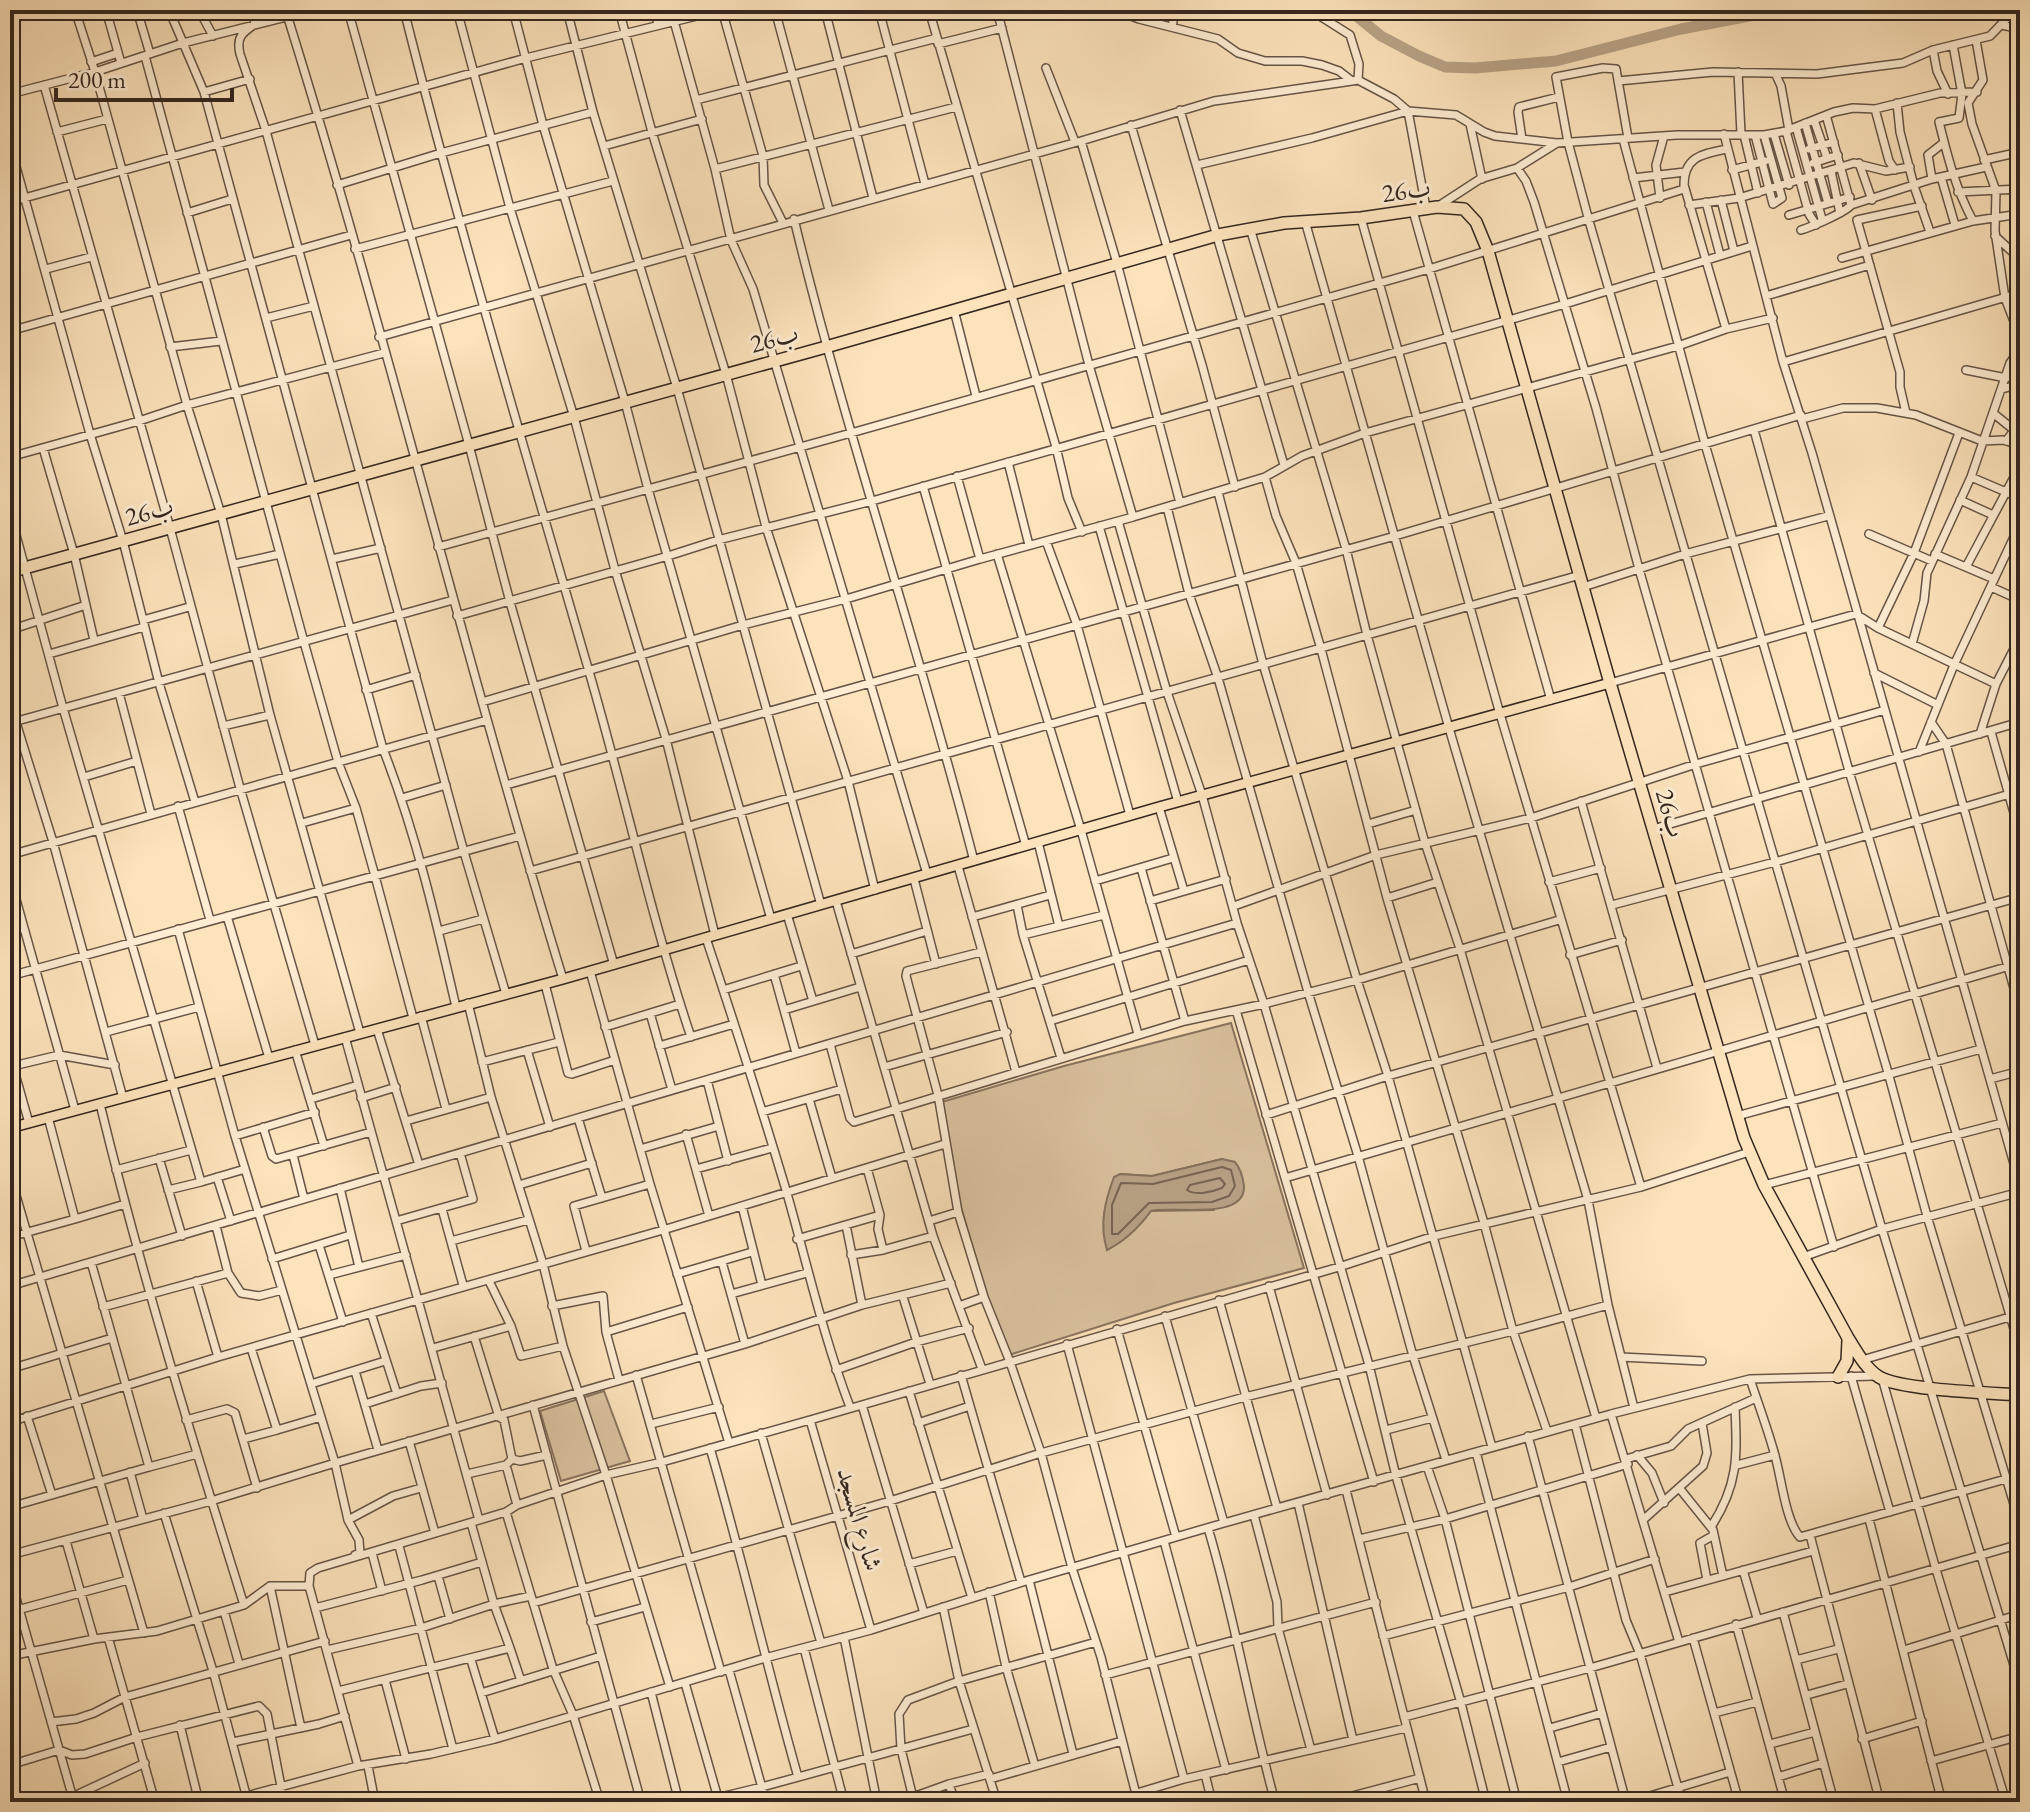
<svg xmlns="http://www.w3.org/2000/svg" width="2030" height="1812" font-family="'EB Garamond',Amiri,serif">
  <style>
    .green { fill: #dbc3a1; stroke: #887460; stroke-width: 2; fill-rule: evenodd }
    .water { fill: #b9a387; stroke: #84715e; stroke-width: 2 }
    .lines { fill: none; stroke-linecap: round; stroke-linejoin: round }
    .shore { stroke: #766454; stroke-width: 2 }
    .river { stroke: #b9a387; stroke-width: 11 }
    .minor-casing { stroke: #665547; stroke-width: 10 }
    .major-casing { stroke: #342620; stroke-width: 12 }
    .highway-casing { stroke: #342620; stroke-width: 14 }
    .minor { stroke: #feedd3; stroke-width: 7 }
    .major { stroke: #fde3bc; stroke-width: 9 }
    .highway { stroke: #fde3bc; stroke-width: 11 }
    .labels { text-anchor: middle; stroke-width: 6; stroke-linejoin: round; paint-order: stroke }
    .street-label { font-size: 26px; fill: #342620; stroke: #feedd3 }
  </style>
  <rect width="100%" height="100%" fill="#fde3bc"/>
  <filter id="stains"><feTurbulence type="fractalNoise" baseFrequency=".0025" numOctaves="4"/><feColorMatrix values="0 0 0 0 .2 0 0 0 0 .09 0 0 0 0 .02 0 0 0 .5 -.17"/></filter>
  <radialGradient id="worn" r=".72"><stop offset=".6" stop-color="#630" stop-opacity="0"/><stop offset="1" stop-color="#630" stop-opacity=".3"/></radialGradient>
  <path class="green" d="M1231,1023L1304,1268L1174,1303L1009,1355L985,1289L958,1197L942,1102L1064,1066ZM1222,1159L1214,1210L1151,1211C1139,1227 1125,1242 1107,1249L1120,1174L1152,1176Z
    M604,1391L630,1461L561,1481L540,1411Z"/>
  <path class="water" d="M1222,1159L1235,1162C1240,1168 1243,1178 1244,1186C1246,1222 1169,1205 1151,1211C1139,1227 1125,1241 1107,1250C1099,1224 1105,1201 1114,1177L1120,1174L1152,1176Z"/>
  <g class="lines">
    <path class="shore" d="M1222,1167L1231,1170L1235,1186L1229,1196L1212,1202L1149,1203L1118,1234H1112V1205L1121,1183L1153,1184Z
      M1220,1178L1225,1184L1222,1188C1212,1192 1196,1196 1187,1190L1190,1185Z"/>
    <path class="river" d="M1349,10L1381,36L1419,56L1445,67L1475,68L1556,61L1681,29L1782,10"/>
    <g class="minor-casing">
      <path id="minor" d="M37,10L44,13L61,10
        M75,10L95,72L187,405L221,514L270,715L360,1033
        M106,10L121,63
        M137,10L150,54
        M169,10L204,92L383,749C416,833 436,920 456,1007
        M199,10L213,36
        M252,10L255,24C242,33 236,37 240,54L266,131L464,852L506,994
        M348,10L469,445L510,602L614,965
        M404,10C460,233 526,454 590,675C625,795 651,918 691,1037
        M457,10L510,208L574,417L615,570L666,739L715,935
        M513,10L543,125L625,402L648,489L771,919
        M567,10L593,112L677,388L821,905
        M619,10L652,132L726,374L766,527L848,781L875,890
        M654,10L658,24
        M722,10L763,156L764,185L783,223
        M775,10L829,210
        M825,10L873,198
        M879,10L925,184
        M929,10L1056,447L1068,498L1082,532
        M997,10L1089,365L1133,517
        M1116,10L1139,19L1218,39L1238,53L1265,61H1302L1322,65L1339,71L1352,81L1358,80L1394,99L1408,111L1426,208
        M1303,10L1320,16L1350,35L1359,64L1358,80
        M288,18C387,336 465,660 563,979
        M674,21L715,169L731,240L753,289L927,874
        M2002,25L2020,29
        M1172,27L1175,10
        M1976,40L1983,80L1968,103L1972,124L1996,191L1995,231L2005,298L2020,337
        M938,44L1002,28
        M1953,45L1962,94L1959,118L1939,122C1948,158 1955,187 1973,221
        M1933,50L1937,71L1948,94
        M145,56L304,642L338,762L356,808L375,876L413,1018
        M91,62L118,53
        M1046,68L1075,142
        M1738,72L1741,134
        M1776,75L1781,86L1789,130
        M1618,81L1713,72L1817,74L1903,63L1933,50L1990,36L2015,10
        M44,85L170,528L240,788L315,1045
        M204,92L250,79
        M10,94L95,72L183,43L314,10
        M696,100L937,38
        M1897,103L1900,132L1914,186L1930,232
        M1875,109L1889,161L1895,170
        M1180,110L1284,465
        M1814,120L1827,158
        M1805,123L1828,203
        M1470,124L1482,179
        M1131,125L1202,365L1235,487
        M1796,127L1822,219
        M1786,131L1809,214L1816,225
        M57,132L107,119
        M1724,134L1783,362L1812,453L2020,1185
        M1774,134L1789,185
        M1744,135L1758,193
        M1755,135L1773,204L1782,198L1764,135
        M1628,138L1616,69L1603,68L1556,77L1568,142L1589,221L1882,1229L2020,1685
        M1522,139L1518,112L1519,107L1559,97
        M1623,139L1705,444L1889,1076L1927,1216L2020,1524
        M1081,141L1117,263L1180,503
        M10,145L90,434L123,541L159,683L195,802
        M604,146L702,119
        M1809,149L1834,142
        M1984,160L2020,152
        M1813,163L1838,155
        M1859,163L1872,200
        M1197,165L1312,138L1408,111L1456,115L1484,132L1495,136L1557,143L1677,135H1764L1786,131L1834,112L1853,108L1875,109L1940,93L1977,92
        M1517,168L1526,181L1534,202L1596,408L1639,569L1834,1247
        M715,169L956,107
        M1732,170L1765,161
        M1831,171L1840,213
        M1941,177L1955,225
        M1633,178L1685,172
        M1932,179L1928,155L1942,144
        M337,185L441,153L593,112
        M2017,189L2020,210
        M1958,192L2020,189
        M1660,198L1656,165L1664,136
        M1721,200L1734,251
        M10,202L526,58L721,10
        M1706,202L1720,255
        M1689,205L1739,198L1854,163L1886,171L1910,167
        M1851,205L1932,179L1986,167
        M1437,207L1480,179L1517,168L1557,143
        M1413,211L1551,700
        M187,213L232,199
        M1789,215L1850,197
        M1361,218L1500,714L1641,1187
        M794,219C846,435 919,646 974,861
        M1305,221L1449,728L1588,1200L1608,1305L1634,1408
        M1250,228L1346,549L1367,635L1425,843L1460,949L1596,1418
        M1801,230C1811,227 1846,212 1851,205L1826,115
        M1995,236L2020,259
        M355,249L613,181
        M1842,258L1973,221L2020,214
        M46,269L91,257
        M1766,296L1870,265
        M10,307L16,329
        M954,310L976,396
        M266,318L314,306
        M1726,329L1684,185C1684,156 1703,154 1727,149
        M10,331L351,235
        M379,337L1081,141L1214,101L1352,81
        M170,347L221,341
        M1783,362L2020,293
        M1966,370L2006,378
        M2002,389L2020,384
        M1906,413L1900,387V372L1857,220L1922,206
        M1993,413L2014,430
        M1802,419L1843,408H1877L1916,415L1982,441L2003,440L2020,445
        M1754,430L1849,771L2020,1349
        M2006,441L2020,423
        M43,448L74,554L94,640
        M10,457L139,421L187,405L384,353
        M1008,462L1029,545
        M957,476L980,559
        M1265,477L1276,516L1296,563L1321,649L1387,898L1484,1223L1513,1331L1547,1431
        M1971,477L2020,498
        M923,486L1026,846
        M1218,492L1263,664L1357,980L1388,1076L1492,1447
        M1960,500L1993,515
        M1167,507L1189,594L1218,678L1308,992L1358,1156L1413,1356L1446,1460
        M10,513L63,708L201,1182L245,1169
        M1118,521L1167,692L1202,795L1237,923L1264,1004L1369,1365L1396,1476L1461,1703L1486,1802
        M1099,526L1178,802
        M1869,534L1932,561
        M1046,541L1077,625L1130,815
        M438,547L851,433L1429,269L1684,189
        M997,554L1081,830L1138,1034
        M1935,554L1994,579
        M332,559L381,548
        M235,564L280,554
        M1966,567L2020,466
        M1583,587L1685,554L1828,516
        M1991,587L2020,600
        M457,616L668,556L718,540L872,501L1565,304L1752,246
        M143,620L189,607
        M1878,628L1914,553L1959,433
        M10,630L86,605
        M1912,644L1924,601L1927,573L1971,477L2010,363L2020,349
        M49,654L144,627
        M1874,673L1938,705
        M1610,683L1856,614L1878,628L1996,684
        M366,690L416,675
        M119,693L151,814
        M482,702L743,625L846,599L980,559L1133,517L1265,477L1302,456L1365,433L1678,346L1726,329L1773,318
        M10,703L53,842L123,1098
        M1931,722L1946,744L2020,1010
        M10,723L453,600
        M223,726L270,715
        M1991,732L2020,834
        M1980,734L1996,684L2020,637
        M1919,752L1954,665L2020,524
        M84,777L137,761
        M506,785L1395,536L1801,415
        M402,798L446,785
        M1581,801L1657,1068
        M178,806L210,920
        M1159,807L1184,891
        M302,823L356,808
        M1368,824L1416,810
        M1653,829L2020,722
        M1038,842L1059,926
        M10,855L487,720
        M958,866L1016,1072
        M1141,868L1185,1021
        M530,871L1580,575
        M10,878L75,1110
        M914,879L936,964
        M1095,881L1173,858
        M1549,882L1601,868
        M1387,898L1438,882
        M836,901L933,1236L982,1369
        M1150,901L1226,879
        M1017,905L1023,935L1061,1058
        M1612,905L1775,862L2020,791
        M1234,906L1376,855L1531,818L1696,764L1885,710
        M787,914L813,1001
        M227,916L269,1058
        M972,917L1050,895
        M178,929L235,1136L335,1463L348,1520L359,1540L360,1553L355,1555
        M439,931L483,919
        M10,932L24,928
        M1023,935L1104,915
        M706,938C734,1022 761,1106 786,1190C807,1263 823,1336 850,1407
        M981,952L907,971L906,976L938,1095L958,1212L984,1297L1010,1362L1041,1453L1072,1568L1101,1657L1138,1802
        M851,954L927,931
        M1570,955L1622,940
        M590,971L650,1184L729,1443
        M774,974L796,1053
        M10,976L520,836
        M545,984L568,1073L572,1074L615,1060
        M723,990L801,966
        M468,1003L491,1097L543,1264L563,1346L606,1475L670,1687
        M784,1010L860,987
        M1236,1010L1285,1178
        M650,1013L672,1090
        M421,1016L446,1109
        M1050,1021L1249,960
        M605,1027L680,1004
        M377,1029L419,1165
        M106,1032L199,1007
        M345,1037L479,1520
        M830,1044L850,1118L854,1122L1185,1021L1264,1004L1357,980L1559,920
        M659,1046L734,1024
        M295,1050L324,1146
        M527,1050L550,1127
        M10,1056L29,1123
        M482,1062L559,1042
        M13,1066L59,1055L115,1065
        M884,1067L1007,1032
        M1990,1079L2020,1071
        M707,1080L728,1161
        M361,1098L396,1087
        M311,1099L358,1085
        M809,1099L832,1178
        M100,1104C141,1273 192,1439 244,1605
        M762,1112L842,1089
        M1266,1115L1388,1076L2020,897
        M1737,1116L1981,1049
        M578,1118L602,1198
        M406,1121L491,1097
        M263,1127L272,1156L276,1159L371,1132
        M686,1134L709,1216
        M235,1136L315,1112
        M640,1149L719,1126
        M293,1155L304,1199
        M159,1158L182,1236
        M867,1168L880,1215L878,1229L883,1250
        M696,1169L772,1148
        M116,1170L191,1150
        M10,1175L144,1633
        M217,1177L231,1221
        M519,1185L592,1163
        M1764,1185L2002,1123
        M340,1188L359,1267
        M168,1190L201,1182
        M742,1206L762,1285
        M442,1209L463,1285
        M75,1219L125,1204
        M396,1221L473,1199L460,1153
        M929,1221L958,1212
        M846,1225L862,1305
        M216,1226L228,1273L241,1293L259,1296L282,1290
        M10,1237L75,1219L48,1117
        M797,1239L880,1215
        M451,1241L528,1220
        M319,1245L343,1322
        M586,1251L574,1206L650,1184
        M851,1255L883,1250L933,1236
        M1803,1257L1882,1229L2020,1192
        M272,1259L350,1235
        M722,1262L745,1344
        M677,1274L752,1252
        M329,1275L406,1255
        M196,1281L218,1357
        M489,1281L511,1326L521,1356L563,1346
        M10,1286L1237,923
        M1269,1286L1327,1495
        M731,1294L807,1273
        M903,1297L930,1384
        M1219,1300L1277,1508
        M552,1306L603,1296L606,1332L619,1380
        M959,1306L984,1297
        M103,1307L228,1273
        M371,1313L397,1394
        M1165,1316L1224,1523
        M1117,1329L1176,1537
        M606,1332L688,1307
        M474,1336L499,1417L504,1420L512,1459
        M1067,1344L1184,1779
        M251,1348L277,1430L321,1417
        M433,1348L511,1326
        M1621,1357L1702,1361
        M1862,1360L2020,1314
        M10,1369L112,1338
        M836,1370L916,1342L969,1328
        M355,1371L378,1450
        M636,1375L721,1672
        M961,1375L1021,1582
        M1851,1376L1890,1512
        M1882,1378L1935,1566L2006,1802
        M1750,1379C1758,1403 1767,1427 1774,1452C1781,1474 1785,1521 1800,1537L2020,1475
        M311,1384L385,1361
        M909,1391L972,1598
        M365,1404L421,1386L442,1383
        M533,1405L641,1802
        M862,1405L924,1613
        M1611,1414L1679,1642
        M27,1416L52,1495
        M186,1420L227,1409L235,1413L257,1488
        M810,1420L871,1630
        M10,1422L218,1357L663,1230L945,1144
        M918,1423L970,1406
        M651,1424L719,1407
        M1575,1424L1626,1620L1640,1654L1682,1802
        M1386,1430L1432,1418
        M761,1433L821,1643
        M1528,1436L1626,1802
        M243,1439L277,1430
        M409,1441L435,1533
        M710,1448C742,1557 767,1668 798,1777
        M1476,1452L1568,1802
        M1637,1455L1652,1473L1664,1503
        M1626,1459L1671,1446L1688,1429L1756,1398
        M506,1465L517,1505
        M1737,1465L1775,1455
        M1427,1466L1445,1519L1517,1802
        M149,1467L197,1454
        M130,1472L143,1519
        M467,1474L506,1465L512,1459L520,1461L547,1455
        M1374,1482L1285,1178L2020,963
        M1680,1489L1713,1530L1723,1576
        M1346,1490L1426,1802
        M1298,1503L1353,1740
        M10,1507L149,1467L91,1262
        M506,1512L553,1669L573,1715L600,1802
        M164,1513L213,1671L248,1802
        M1254,1515L1277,1602L1278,1628L1311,1750
        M1869,1519L1942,1802
        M348,1520L393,1496L421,1488
        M1643,1520L1703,1466L1707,1453L1702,1423
        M1711,1527C1739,1484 1737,1456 1735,1407
        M1208,1528C1235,1618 1250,1711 1275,1802
        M1810,1535L1880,1802
        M1359,1539L1445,1519L1628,1464
        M66,1541L94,1639
        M1164,1541L1226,1770
        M399,1546L453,1749
        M372,1553L382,1591
        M10,1555L211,1501L335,1463L745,1344L862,1305L951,1283
        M909,1564L957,1551
        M1743,1570L1757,1618
        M438,1576L450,1619
        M10,1577L74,1802
        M1029,1580L1073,1754
        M1707,1580L1700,1543L1714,1535
        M270,1586L301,1728
        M989,1592L1006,1667L1035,1766
        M1665,1592L1813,1551
        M533,1603L890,1501L1041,1453L1245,1397L1513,1331L1608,1305
        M943,1607L959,1681L997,1802
        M315,1608L422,1580L482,1562
        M224,1611L239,1664
        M10,1612L128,1580
        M1783,1612L1834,1802
        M591,1622L645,1607
        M1736,1624L1785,1802
        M1383,1636L1569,1587L1655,1559
        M108,1637L155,1802
        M844,1637L877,1802
        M1693,1638L1739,1802
        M510,1648L521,1681
        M804,1648L844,1802
        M327,1650L421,1628L494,1604L531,1596
        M1904,1650L2020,1614
        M10,1656L94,1639L157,1631L244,1605L270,1586H309
        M471,1660L495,1739
        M1796,1660L1838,1649
        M729,1670L766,1802
        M1105,1675L1376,1602
        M385,1680L406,1759
        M685,1683L718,1798
        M338,1691L510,1648L494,1604L471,1523
        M651,1692L679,1802
        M481,1693L601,1656
        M1807,1695L1847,1684
        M1714,1713L1757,1702
        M1404,1717L1590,1668L2020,1544
        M51,1722L76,1719L94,1713L125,1697L325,1641
        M180,1725L199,1802
        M1550,1728L1602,1713
        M1862,1739L1922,1721
        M233,1742L319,1724L345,1716
        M1770,1744L1815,1732
        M1931,1761L2020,1736
        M1558,1762L1611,1747
        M10,1765L59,1750L72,1755L85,1754L137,1737L259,1706L267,1714L284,1802
        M358,1766L309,1586L310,1573L318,1568L506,1512L517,1505L606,1475L662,1462L810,1420L1339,1267L1434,1236L1641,1187L1749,1152
        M368,1766L375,1802
        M10,1769L19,1802
        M1205,1774L1212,1802
        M1778,1777L1823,1763
        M990,1779L1122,1741
        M949,1784L955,1802
        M72,1797L145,1763
        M913,1797L949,1784L989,1774
        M224,1802L358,1766L431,1754L495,1739L765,1658L871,1630L1029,1580L1224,1523L1611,1414L1750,1379L1876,1376
        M700,1802L762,1787L973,1729
        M914,1802L901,1749L899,1714L908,1700L959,1681L1096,1642
        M1107,1802L1184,1779L1406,1728
        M1330,1802L1420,1778
        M1630,1802L1730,1772
        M1865,1802L1879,1799"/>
    </g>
    <g class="major-casing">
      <path id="major" d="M10,1128L563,979L1159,807L1610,683"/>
    </g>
    <g class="highway-casing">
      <path id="highway" d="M10,572L826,347L1218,235L1284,223L1361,218L1437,207L1464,209L1476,222L1488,251L1610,683L1744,1138L1764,1185L1848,1338C1857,1352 1865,1368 1879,1377C1900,1390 1991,1393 2020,1395
        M1838,1377L1847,1361L1848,1340"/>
    </g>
    <use href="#minor" class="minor"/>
    <use href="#major" class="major"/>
    <use href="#highway" class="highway"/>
  </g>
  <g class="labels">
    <g class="street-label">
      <text transform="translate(1406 190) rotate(-8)" y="9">26ب</text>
      <text transform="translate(774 338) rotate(-15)" y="9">26ب</text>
      <text transform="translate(149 511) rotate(-15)" y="9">26ب</text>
      <text transform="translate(1671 813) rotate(74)" y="9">26ب</text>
      <text transform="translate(860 1519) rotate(74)" y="9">شارع المسجد</text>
    </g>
  </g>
  <rect width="2030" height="1812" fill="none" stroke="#fde3bc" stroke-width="40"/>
  <rect x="12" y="12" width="2006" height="1788" fill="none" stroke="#342620" stroke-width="4"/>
  <rect x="20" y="20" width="1990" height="1772" fill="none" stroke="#342620" stroke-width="2"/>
  <path d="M56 88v12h176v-12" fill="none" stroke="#342620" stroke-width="4"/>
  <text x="68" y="88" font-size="24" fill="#342620" stroke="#feedd3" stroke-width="6" paint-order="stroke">200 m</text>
  <rect width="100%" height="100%" filter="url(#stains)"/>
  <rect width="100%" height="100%" fill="url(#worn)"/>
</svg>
